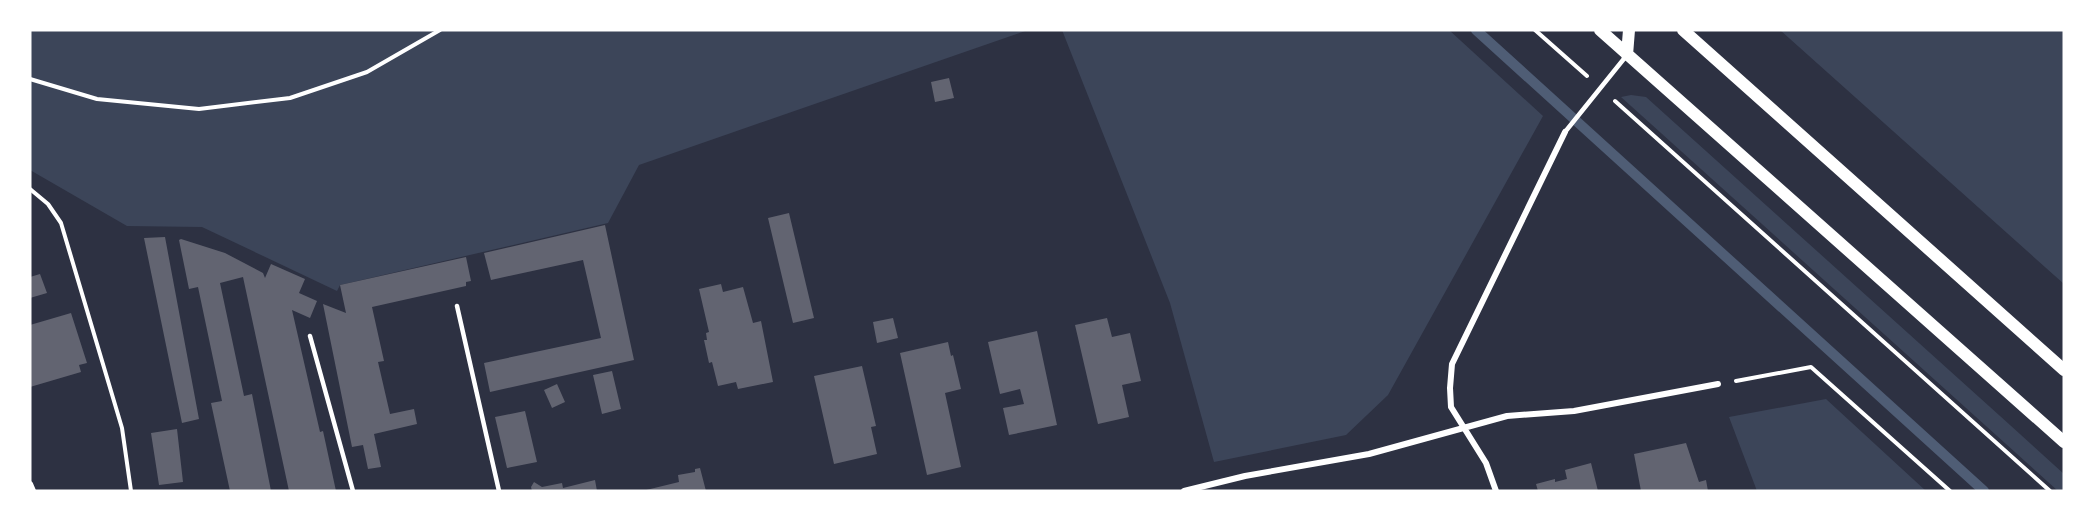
<svg xmlns="http://www.w3.org/2000/svg" width="2094" height="521" font-family="'Source Sans 3',sans-serif">
  <style>
    .green { fill: #3c4559 }
    .lines { fill: none; stroke-linecap: round; stroke-linejoin: round }
    .stream { stroke: #4f5d75; stroke-width: 10 }
    .building { fill: #626471 }
    .path { stroke: #fff; stroke-width: 4 }
    .service { stroke: #fff; stroke-width: 4.5 }
    .minor { stroke: #fff; stroke-width: 6 }
    .secondary { stroke: #fff; stroke-width: 12 }
  </style>
  <rect width="100%" height="100%" fill="#2d3142"/>
  <path class="green" d="M30,30H1028L639,165L608,223L340,285L337,291L202,227L127,226L30,170Z
    M1062,30H1449L1543,116L1388,395L1346,435L1214,462L1170,303Z
    M1780,30H2064V284Z
    M1631,95L1646,97L2010,425L2064,474V491H2058L1621,97Z
    M1826,399L1926,491H1757L1729,417Z"/>
  <g class="lines">
    <path class="stream" d="M1476,30L1984,491"/>
  </g>
  <path class="building" d="M949,78L954,98L935,102L931,82Z
    M789,213L814,318L793,323L768,218Z
    M605,225L634,360L490,392L484,363L601,338L583,260L491,280L484,253Z
    M165,237L199,419L182,423L144,238Z
    M181,239L225,253L263,273L265,278L271,264L305,279L299,293L317,301L310,318L292,310L320,432L323,431L336,491H289L243,277L220,283L244,396L252,394L271,491H230L211,403L222,401L198,287L189,289L179,240Z
    M466,257L471,281L466,282V286L372,307L384,361L378,362L390,414L414,409L417,424L374,434L381,467L368,469L363,445L352,447L323,304L346,313L340,285Z
    M40,274L47,293L30,298V277Z
    M721,284L723,292L743,287L753,323L761,321L773,382L738,389L736,382L718,386L712,362L709,363L704,340H707L706,333L709,332L699,289Z
    M71,313L87,363L79,365L81,372L30,387V325Z
    M893,318L898,338L877,343L873,322Z
    M1107,318L1112,337L1130,333L1141,381L1122,385L1129,417L1098,424L1075,325Z
    M1037,331L1057,425L1009,435L1003,408L1024,404L1020,389L1000,394L988,342Z
    M948,342L951,356L953,355L961,389L945,393L961,467L927,475L900,353Z
    M862,366L876,426L871,427L877,454L834,464L814,376Z
    M612,371L621,409L602,414L593,375Z
    M557,384L565,402L552,408L544,390Z
    M525,411L537,462L507,468L495,417Z
    M177,429L183,482L159,485L151,433Z
    M1686,443L1699,482L1706,480L1708,491H1641L1634,454Z
    M1591,463L1598,491H1538L1536,484L1555,479V482L1567,479L1565,470Z
    M700,468L706,491H642L679,482L678,475L695,472V469Z
    M595,480L597,491H532L531,487L534,482L542,487L562,483L563,488Z"/>
  <g class="lines">
    <path class="path" d="M1535,30L1587,76
      M30,79L97,99L199,109L290,98L367,72L440,30
      M1615,101L2050,491
      M30,189L48,204L61,223L122,428L131,491
      M1736,381L1811,367L1950,491"/>
    <path class="service" d="M1565,132L1627,55
      M457,306L499,491
      M310,336L353,491"/>
    <path class="minor" d="M30,484L33,491
      M1184,491L1245,476L1369,454L1507,416L1574,411L1718,384
      M1496,491L1486,463L1451,407L1450,388L1452,364L1565,132"/>
    <path class="secondary" d="M1600,30L2064,442
      M1683,30L2064,370
      M1627,55L1629,30"/>
  </g>
  <rect width="2094" height="521" fill="none" stroke="#ffffff" stroke-width="63"/>
</svg>
